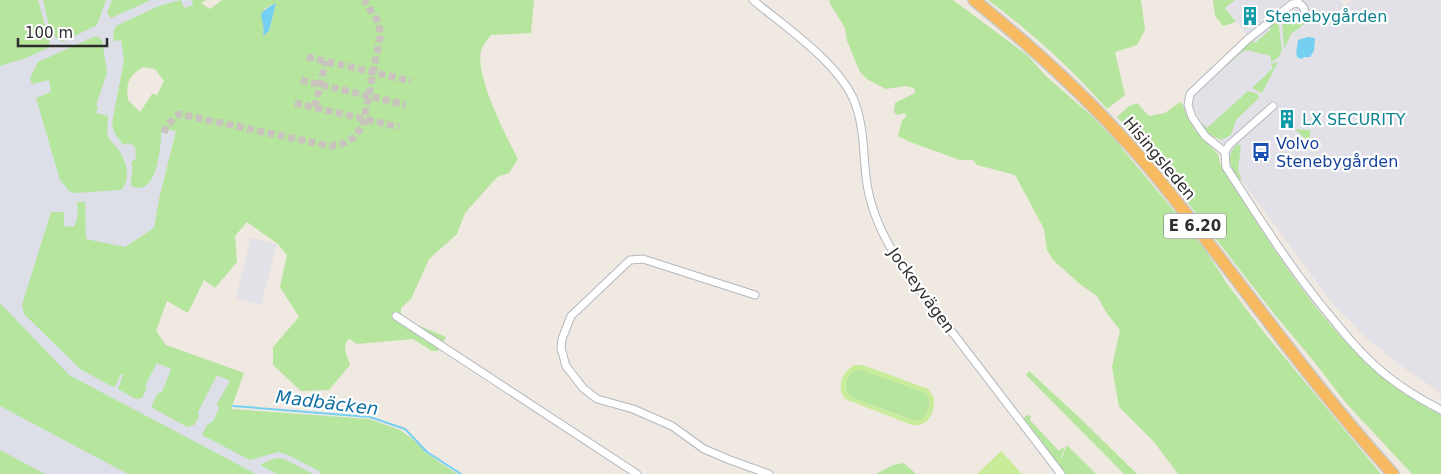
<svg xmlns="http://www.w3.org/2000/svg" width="1441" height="474" font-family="'DejaVu Sans',sans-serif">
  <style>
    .industrial { fill: #e3e1e8 }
    .airport { fill: #dcdee8 }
    .green { fill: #b6e59e; fill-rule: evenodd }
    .pitch { fill: #c9ec9a; fill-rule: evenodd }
    .water { fill: #75cff0 }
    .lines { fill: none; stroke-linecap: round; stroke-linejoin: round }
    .stream { stroke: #75cff0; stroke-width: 2 }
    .minor-tunnel { stroke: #c8c4bd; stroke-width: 7; stroke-dasharray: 7 3.5; stroke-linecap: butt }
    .minor-casing { stroke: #b4b7c1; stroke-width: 9 }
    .trunk-casing { stroke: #c9c9c9; stroke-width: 14 }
    .minor { stroke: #fff; stroke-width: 7 }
    .trunk { stroke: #f8ba60; stroke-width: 11 }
    .labels { text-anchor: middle; stroke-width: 4.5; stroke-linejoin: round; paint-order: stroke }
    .shield { fill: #fff; stroke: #6d6d6d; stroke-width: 1 }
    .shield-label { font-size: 15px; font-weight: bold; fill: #2e2e2e }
    .culture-label { font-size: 16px; fill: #0d838f; stroke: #fff; text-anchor: start }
    .transit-label { font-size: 16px; fill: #164399; stroke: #fff; text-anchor: start }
    .street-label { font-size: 16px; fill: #2e2e2e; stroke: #fff }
    .water-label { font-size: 18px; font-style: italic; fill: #0d6fa3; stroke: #fff }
  </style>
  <rect width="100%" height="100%" fill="#efe9e1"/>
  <path class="industrial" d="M1235,0H1340L1344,6L1354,0H1441V393L1404,368L1365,337L1332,303L1238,175L1232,159L1218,137L1205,129L1187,93L1248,36L1225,8Z
    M251,238L277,244L261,305L236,298Z"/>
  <path class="airport" d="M0,0H206L201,2L124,60L112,123L135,147L136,159L158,161L162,129L176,130L159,199L154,229L63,284L166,345L244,373L231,409L369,419L400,430L415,441L426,453L457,474H0Z"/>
  <path class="green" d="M0,0H38L49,40L50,46L48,48L26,58L0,66Z
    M43,0H106L97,25L64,41C50,42 46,11 43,0Z
    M112,0H151L111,18L107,13Z
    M181,0L184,8L193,5L192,0H206L201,3L210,9L222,0H534L531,33L491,35C488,39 484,44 482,48C472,71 507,138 518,159L509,173L497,177L465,213L457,234L429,259L411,299L401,308V314L415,324L446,337L438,351H432L413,339L357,344L350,339L346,342L345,350L350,365L329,390L301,391L273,365V347L299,317L280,287L287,255L278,244L247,222L235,236L237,262L215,288L204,280L188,313L167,301L156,331L166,345L244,373L231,409L369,419L400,430L415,441L426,453L457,474H321L319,471L286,454L278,452L250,460L202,435L207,425L213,421L219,409L217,404L230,381L217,375L198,412L199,417L194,425L187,427L151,407L158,393L162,392L171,369L157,363L145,386L147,388L142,398L136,399L118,389L123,375L121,374L116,385L113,387L80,369L24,314L22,305L51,212H64V226L74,227L78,216L77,202H85L86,239L125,247L154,228L159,199L176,131L162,129C160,145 159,198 131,186C130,178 135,170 131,162L136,159L135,147L130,143L123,145L114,132L112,123L124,60L121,40L114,41L113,32L116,26L159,6ZM276,3L269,31L263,36L264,9ZM143,67L155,69L164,81L157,95L152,94L140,112L128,100C126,82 128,77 143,67Z
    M830,0H953L1027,55L1047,77L1094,118L1115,140L1175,212L1179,213L1199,240L1228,285L1266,335L1381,474H1178L1154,442L1119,407L1112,367L1120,330L1106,312L1097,296L1081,285L1053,260L1047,250L1044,229L1015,175L977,165L973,160H960L910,142L898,136L902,121L906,116L905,113L897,115L894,112L895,103L915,93L914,88L905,86L886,89L867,79L860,72L847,41L845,28L829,2Z
    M988,0H1141L1145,30L1137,45L1115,52L1125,95L1107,109C1071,68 1031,32 988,0Z
    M1213,0H1235L1225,8L1236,22L1223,26L1215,16Z
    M1309,14L1311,16V19L1291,34L1284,49L1282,20H1289L1297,23L1305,19Z
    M1278,19L1282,51L1278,58L1271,62V56L1247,50L1241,53L1224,68H1222L1252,40L1255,43L1271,29L1269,26Z
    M96,36L102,40L107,73L96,105L98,106L96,113L108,116C108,123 106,130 108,136C110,141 115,145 118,149C126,160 132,179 121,190L75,193L69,191L60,180L36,98L51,92L49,80L32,84L30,78L38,62Z
    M1278,62L1262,93L1252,88L1273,68L1271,64Z
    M1248,91L1258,94L1259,98L1236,120L1231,135L1221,140L1206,133L1200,124L1202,123L1207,128Z
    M1180,102L1183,105L1186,114L1195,130L1218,154L1221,166C1278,255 1341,367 1441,413V474H1412L1346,403L1312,359L1275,315L1146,149L1117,117L1129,106L1137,103L1149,116L1165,113Z
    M1295,129L1310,130V141L1304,138Z
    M1238,144L1241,147L1238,170L1241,178L1240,182C1231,171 1224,155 1238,144Z
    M0,303L69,375L256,474H128L0,406Z
    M855,370H862L926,393C933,402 929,415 919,421L913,420L852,398C841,390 845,375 855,370Z
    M1029,371L1081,419L1137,474H1124L1026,375Z
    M1029,415L1031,417L1030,420L1058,450H1060L1065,446L1060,461L1067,445L1096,474H1064L1022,419L1026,416Z
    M0,450L45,474H0Z
    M280,458L286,460L313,474H277L260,465L273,459Z
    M904,463L916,474H876L893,465Z"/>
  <path class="pitch" d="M855,365H863L928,389L934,398C935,412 929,427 912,425L845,399C836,388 842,370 855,365ZM856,370H862L926,393C933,402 929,415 919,421L912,420L852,398C841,390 845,375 856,370Z
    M1001,451L1022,474H977Z"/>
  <path class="water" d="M276,3L269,31L263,36C266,13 251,17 276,3Z
    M1308,37L1315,38L1314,51L1310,57H1305L1301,59L1297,57C1295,51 1298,47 1298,40Z"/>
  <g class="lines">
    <path class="stream" d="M233,406L370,417L405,429L427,452L461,474"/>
    <path class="minor-tunnel" d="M307,57L411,81
      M301,80L406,105
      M295,103L399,127
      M315,107L326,61
      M164,133L166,126L179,114L330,146L342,144L353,138L363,126L380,37L379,23L364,0"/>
    <g class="minor-casing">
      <path id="minor" d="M753,0C785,27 835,60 853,98C864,123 863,150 866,177C870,213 889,249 910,277L1061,474
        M1273,106L1229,145L1225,152L1226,167C1261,221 1294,274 1336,323C1351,342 1367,360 1386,375C1403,389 1422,400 1441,410
        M1225,152L1205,136L1192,117L1188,105L1190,94L1248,39L1292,4L1299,3L1304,8L1305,12C1300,23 1287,17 1277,16
        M755,295L643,259L630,260L571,316L562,339L561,348L566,366L583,388L597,399L633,409L672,426L704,449L730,460L769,474
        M396,316L637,474"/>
    </g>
    <g class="trunk-casing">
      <path id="trunk" d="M974,0C1030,45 1083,93 1131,147C1164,183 1193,223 1223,262C1278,334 1332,407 1393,474"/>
    </g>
    <use href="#minor" class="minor"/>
    <use href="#trunk" class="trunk"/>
  </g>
  <defs>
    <g id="building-bare" transform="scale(1.5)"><path d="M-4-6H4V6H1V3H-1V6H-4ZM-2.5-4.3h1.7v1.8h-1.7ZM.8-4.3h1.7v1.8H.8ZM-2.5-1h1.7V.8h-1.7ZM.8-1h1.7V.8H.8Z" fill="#0f9aa8" stroke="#fff" stroke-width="2.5" paint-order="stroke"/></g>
    <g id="bus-bare" transform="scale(1.5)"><path d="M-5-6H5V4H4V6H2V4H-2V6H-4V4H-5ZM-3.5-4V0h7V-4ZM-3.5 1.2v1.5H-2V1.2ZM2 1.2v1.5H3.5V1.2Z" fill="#1a4fb4" stroke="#fff" stroke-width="2.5" paint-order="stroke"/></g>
  </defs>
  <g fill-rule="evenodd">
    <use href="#building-bare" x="1250" y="16"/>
    <use href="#building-bare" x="1287" y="119"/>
    <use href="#bus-bare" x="1261" y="152"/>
  </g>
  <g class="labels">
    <rect class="shield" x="1164" y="213.5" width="62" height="25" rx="4"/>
    <g class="shield-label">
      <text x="1195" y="231">E 6.20</text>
    </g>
    <g class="culture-label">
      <text x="1265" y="22">Stenebygården</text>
      <text x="1302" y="125">LX SECURITY</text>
    </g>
    <g class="transit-label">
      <text x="1276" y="149">Volvo<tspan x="1276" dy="18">Stenebygården</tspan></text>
    </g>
    <g class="street-label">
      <text transform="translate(1160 158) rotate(50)" y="6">Hisingsleden</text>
      <text transform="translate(922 290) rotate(54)" y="6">Jockeyvägen</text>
    </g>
    <g class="water-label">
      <text transform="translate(327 403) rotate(7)" y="6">Madbäcken</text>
    </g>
  </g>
  <path d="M18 38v8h89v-8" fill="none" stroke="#2e2e2e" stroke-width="2.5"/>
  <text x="25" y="38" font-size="15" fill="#2e2e2e" stroke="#ffffff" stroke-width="4" paint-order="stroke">100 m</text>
</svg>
